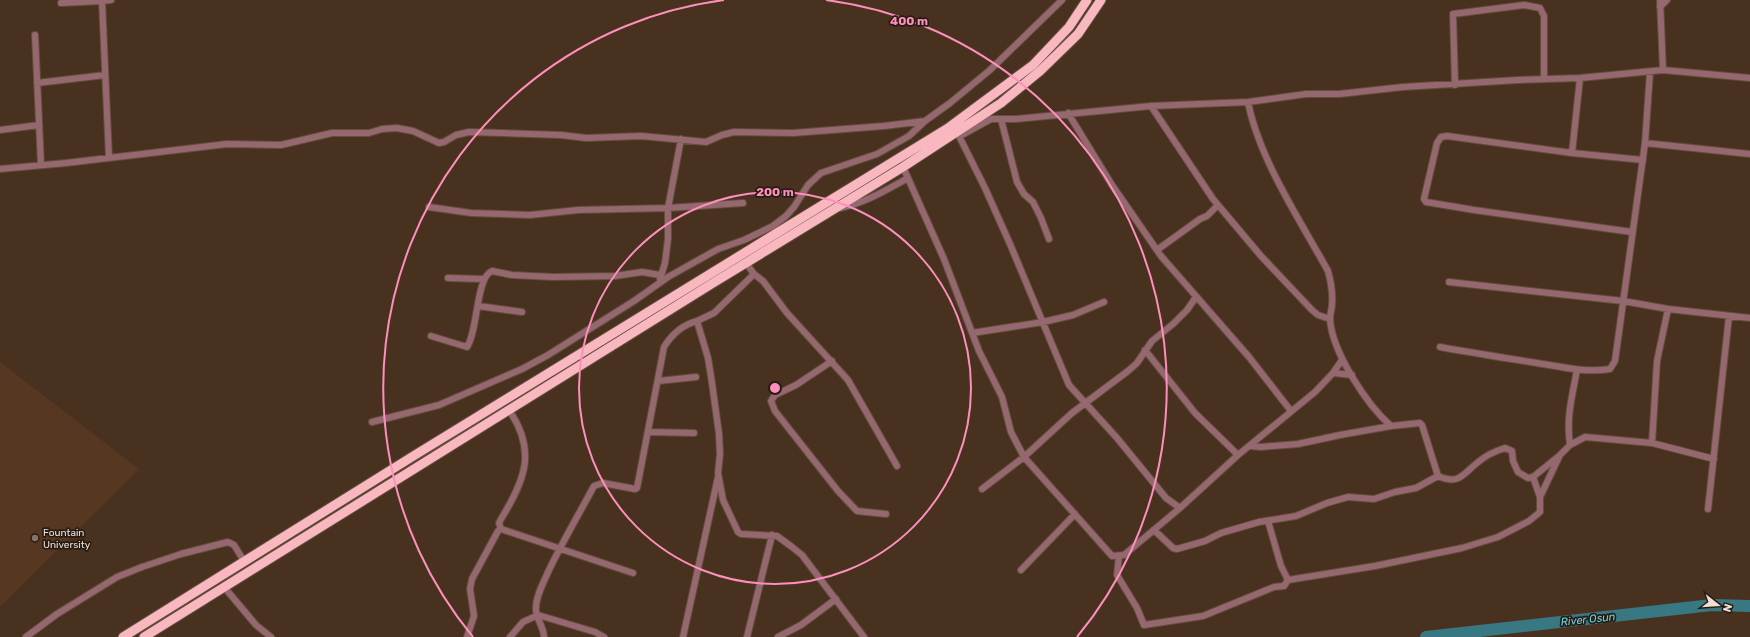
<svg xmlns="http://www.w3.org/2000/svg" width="1750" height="637" font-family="Rubik,sans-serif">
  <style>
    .built { fill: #563822 }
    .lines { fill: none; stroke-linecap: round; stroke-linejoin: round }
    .river { stroke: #387882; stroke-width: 12 }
    .minor-casing { stroke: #644d3d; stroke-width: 8 }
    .highway-casing { stroke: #644d3d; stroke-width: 11 }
    .minor { stroke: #94686e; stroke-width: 6 }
    .highway { stroke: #f9b8c0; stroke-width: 9 }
    .ring { fill: none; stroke: #fe8ebc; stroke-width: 2 }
    .education-dot { fill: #8d6e63; stroke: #271c14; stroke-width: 1.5 }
    .labels { text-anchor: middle; stroke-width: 3.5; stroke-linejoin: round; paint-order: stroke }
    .poi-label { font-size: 10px; fill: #efdfd5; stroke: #271c14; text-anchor: start }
    .water-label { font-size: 11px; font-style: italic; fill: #6fd3e5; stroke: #271c14 }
    .centre { fill: #fe8ebc; stroke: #271c14; stroke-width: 2 }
    .ring-label { font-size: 12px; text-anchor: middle; font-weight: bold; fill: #fe8ebc; stroke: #271c14; stroke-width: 3.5; stroke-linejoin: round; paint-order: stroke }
  </style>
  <rect width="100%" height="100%" fill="#493120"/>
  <path class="built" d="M0,362L139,469L0,607Z"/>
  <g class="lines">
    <path class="river" d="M1426,637L1712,605L1750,606"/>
    <g class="minor-casing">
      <path id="minor" d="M1660,0L1663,70
        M102,1L111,0
        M61,3L102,1L109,158
        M1660,7L1667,0
        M35,35L41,165
        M1650,72L1645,143L1750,154
        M37,83L105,75
        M1455,85L1453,14L1524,5L1540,8L1544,16V79
        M1248,102C1259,159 1300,220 1328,271C1331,282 1333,292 1332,304C1332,309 1330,314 1330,319C1332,352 1367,405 1391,426
        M1151,106L1213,199L1261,256L1312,310L1318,315L1330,319
        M1068,113L1112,185L1161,256L1249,357L1291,411
        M1001,119L1017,182L1024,194L1033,202L1041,218L1049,239
        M0,130L39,125
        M958,134L985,188L1010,244L1069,385L1117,438L1166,498L1180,508
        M960,136L991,119H1015L1151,106L1248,102L1306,94H1339L1403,87L1518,80L1580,78L1663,70L1750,78
        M1572,153L1580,78
        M903,167L944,259L979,351L1002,397L1011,432L1024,457L1112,556L1124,555L1180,508L1238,455L1315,392L1333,373L1342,360
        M0,169L66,163L227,144L281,145L332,133H369L382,129L397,128L413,131L439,143L444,142L456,135L469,132L561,135L586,138L641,136L706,142L722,135L734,132L793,133L884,126L925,121
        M429,207L471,213L530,215L578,210L668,208L743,203
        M840,208C865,203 886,190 908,178
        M1632,232L1474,210L1426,202L1424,199L1437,143L1441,137L1447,136L1572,153L1643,160
        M1157,250L1200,219L1207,216L1218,205
        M746,263L754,274L763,281L787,313L848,380L897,466
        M754,274L714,313L697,321L708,358L712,383L719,434L720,454L718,473L723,500L738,532L741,534L777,536L792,547L802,555L864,637
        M448,278L483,279
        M660,279L665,263L668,239V208L681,139
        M1449,282L1623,301L1668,309L1750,318
        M478,306L522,312
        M972,333L1043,322L1073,315L1104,302
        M431,336L467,347C478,331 476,277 492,271L512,275L553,277L615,276L642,272L660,275
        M1440,347C1473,353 1505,358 1537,363C1562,367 1586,373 1610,369L1615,361L1645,143
        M1145,350L1195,413L1238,455
        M832,361L796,385L775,395L771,401L775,411L838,491L857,511L886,514
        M1333,373L1352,375
        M658,381L696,377
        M372,422L439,405L522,369L548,355L634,301L668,277L718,249L744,240L773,226L786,216L794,207L808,185L821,173L877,154L909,136L925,121L950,103L990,70L1062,0
        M649,432L694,433
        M1652,443L1657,361L1668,309
        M1570,445C1566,417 1572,397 1577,370
        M1251,446L1261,447L1298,444L1340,435L1391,426L1420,423L1422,425L1438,476
        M1438,476C1459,485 1462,475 1477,463C1485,456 1495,451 1505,448L1512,451L1513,461L1518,472L1528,478L1533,477L1559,456L1570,445L1585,437L1652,443L1714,459
        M982,489L1024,457L1072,413L1128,371L1137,363L1152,341L1173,324L1187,310L1196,297
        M1540,497L1559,457
        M1708,509L1729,316
        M501,529L499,523L501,519C525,480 537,451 509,410
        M1154,530L1173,548L1177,549L1205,541L1221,533L1259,522L1296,516L1327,503L1348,497L1374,499L1395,492L1416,488L1438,476
        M1119,556L1117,575L1137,608L1144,625L1203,616L1274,587L1284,586L1288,580L1281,566L1268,521
        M1021,570L1075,514
        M1288,580L1375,566L1462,548L1498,537L1529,521L1540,512V497L1533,477
        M224,587L256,625L271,637
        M26,637L57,614L117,577L142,567L181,554L228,542L234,545L244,561
        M467,637L474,616L470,589L472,579L498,531L501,529L633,573
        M510,637L523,622L538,615L595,632L604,637
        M544,637C544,627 535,617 536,608C536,595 544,582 549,570C563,541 579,514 594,486L603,483L635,489L637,488L664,347C672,334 682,325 697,321
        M683,637L718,477
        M747,637L772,535
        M778,637L801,625L836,599"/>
    </g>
    <g class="highway-casing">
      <path id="highway" d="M123,637L415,455L948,128L1033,65L1069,27L1087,0
        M144,637L713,283L903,167L1001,103L1040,71L1078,34L1101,0"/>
    </g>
    <use href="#minor" class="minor"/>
    <use href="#highway" class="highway"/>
  </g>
  <g class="ring">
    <circle cx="775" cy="388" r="196"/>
    <path d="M473 637A391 391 0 0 1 724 0M826 0A391 391 0 0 1 1077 637"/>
  </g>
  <circle class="education-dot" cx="35" cy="538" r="4"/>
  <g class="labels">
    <g class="poi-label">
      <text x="43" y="536">Fountain<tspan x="43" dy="12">University</tspan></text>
    </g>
    <g class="water-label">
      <text transform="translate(1588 619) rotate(-6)" y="4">River Osun</text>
    </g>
  </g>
  <circle cx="775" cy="388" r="6" class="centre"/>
  <g class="ring-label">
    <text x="909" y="25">400 m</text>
    <text x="775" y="196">200 m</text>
  </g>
  <g transform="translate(1718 605) rotate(107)" stroke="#271c14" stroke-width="3" paint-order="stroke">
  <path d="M0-3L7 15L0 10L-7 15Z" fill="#efdfd5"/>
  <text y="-6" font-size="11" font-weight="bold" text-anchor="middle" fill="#efdfd5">N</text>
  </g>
</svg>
